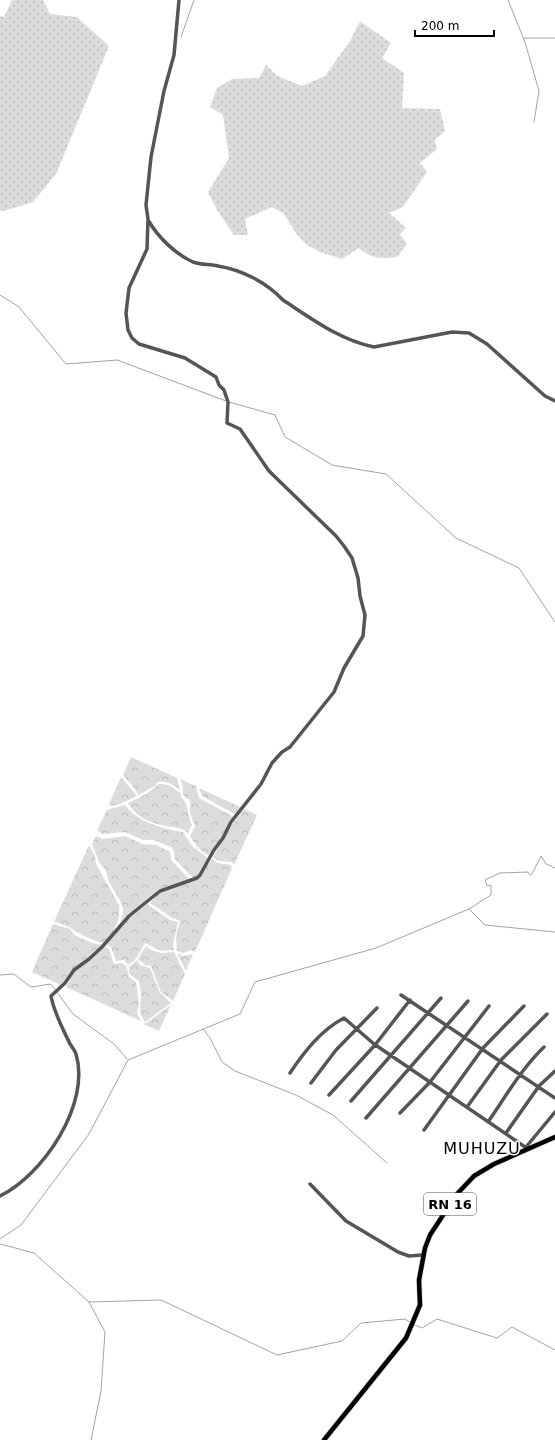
<svg xmlns="http://www.w3.org/2000/svg" width="555" height="1440" font-family="'DejaVu Sans',sans-serif">
  <style>
    .grass { fill: url(#grass-dots) }
    .forest { fill: url(#forest-crowns) }
    .lines { fill: none; stroke-linecap: round; stroke-linejoin: round }
    .stream { stroke: #a3a3a3; stroke-width: 1 }
    .major-casing { stroke: #dbdbdb; stroke-width: 6 }
    .minor { stroke: #555; stroke-width: 3.5 }
    .major { stroke: #000; stroke-width: 4.5 }
    .labels { text-anchor: middle; stroke-width: 3; stroke-linejoin: round; paint-order: stroke }
    .shield { fill: #fff; stroke: #4c4c4c; stroke-width: 1 }
    .shield-label { font-size: 13px; font-weight: bold; fill: #000 }
    .quarter-label { font-size: 16px; letter-spacing: 1px; fill: #000; stroke: #fff }
  </style>
  <defs>
    <pattern id="grass-dots" width="8" height="8" patternUnits="userSpaceOnUse"><rect width="8" height="8" fill="#dcdcdc"/><path d="M2 2h.1M6 6h.1" fill="none" stroke="#bbb" stroke-width="1.8" stroke-linecap="round"/></pattern>
    <pattern id="forest-crowns" width="20" height="18" patternUnits="userSpaceOnUse"><rect width="20" height="18" fill="#dcdcdc"/><path d="M2 6a3 3 0 1 1 6 0M12 15a3 3 0 1 1 6 0" fill="none" stroke="#bbb"/></pattern>
  </defs>
  <rect width="100%" height="100%" fill="#fff"/>
  <path class="grass" d="M12,0H43L50,14L77,17L109,46L56,174L33,202L4,211L0,210V16L4,17Z
    M360,21L391,43L382,58L404,73L402,108L440,109L445,131L435,140L437,149L420,163L427,172L403,207L389,213L406,228L400,234L407,244L397,257C381,259 372,259 359,248L342,259L320,252L307,245L297,235L284,214L272,207L245,219L248,235H234L217,210L208,192L229,158L223,115L210,107L217,88L232,79L259,78L266,65L277,76L302,86L325,76L350,41Z"/>
  <path class="forest" d="M131,757L177,778L180,790C173,784 167,781 157,782L156,785L139,795L131,784L123,775Z
    M121,777L137,796L120,804L110,806L109,804Z
    M180,779L196,786L199,798L234,817L211,856C202,854 195,844 190,836L195,826L190,813V800L183,795V786Z
    M159,784C169,783 173,789 181,793C180,798 183,798 185,802C188,808 188,816 192,825L188,833C182,828 178,828 171,827C154,824 137,819 128,803L146,794Z
    M199,788L242,808L236,815L202,796Z
    M125,805C139,823 161,828 183,832L193,847L208,858L197,876L193,878L175,859L173,848L154,840H143L125,832L102,834L97,830L107,810Z
    M244,809L257,815L234,865L232,862L219,861L213,857C223,840 231,824 244,809Z
    M96,836L102,839L125,836L142,844L156,845L170,852L171,860L189,879L159,889L125,917L120,923L123,913L122,904L109,882L106,871L99,862L92,844Z
    M89,845L95,856L96,864L119,905C121,921 114,932 104,943C83,939 74,926 54,922Z
    M212,859L218,863L231,865L232,868L195,952L191,950L183,953L177,951L176,937L180,921L172,918L150,903L160,891L199,878Z
    M147,904L170,920L178,922L173,945L174,950L161,951L145,943C140,952 137,960 128,965L124,960L116,961L111,947L106,944L126,921Z
    M53,924L70,929L74,935L92,943L102,945L71,971L61,985L32,972Z
    M146,946L151,950L161,953L174,952L185,974L173,1001L161,992L151,966L145,965L138,959Z
    M105,947L109,949L114,964L122,963L126,966L129,977L136,982L139,1005L137,1013L141,1021L66,987L74,972Z
    M177,953L183,956L193,954L186,971Z
    M137,960L140,965L150,968L160,993L171,1003L145,1022L140,1013L141,993L139,981L129,974V967Z
    M171,1005L159,1031L143,1024L148,1022Z"/>
  <g class="lines">
    <path class="stream" d="M508,0L525,42L539,91L534,122
      M181,37L194,0
      M524,38H555
      M0,295L19,307L66,364L117,360L226,401
      M229,402L275,415L285,437L332,465L386,474L456,538L519,568L555,622
      M469,909L485,925L555,932
      M0,975L14,974L31,987L51,984L73,1014L114,1044L127,1059
      M203,1029L210,1038L222,1062L235,1071L296,1095L333,1115L387,1163
      M0,1239L21,1225L89,1134L128,1060L240,1014L255,982L376,948L469,909L491,895V885L487,886L485,880L500,873L528,872L530,875L532,874L541,856L546,864L555,868
      M0,1244L34,1253L89,1302L161,1300L277,1355L342,1341L361,1323L405,1319L410,1322
      M89,1302L105,1332L101,1391L91,1440
      M413,1324L422,1328L437,1319L497,1338L512,1327L555,1350"/>
    <g class="major-casing">
      <path id="major" d="M324,1440L406,1338L420,1305L419,1280L425,1248L430,1235L457,1194L474,1176L494,1164L555,1137"/>
    </g>
    <path class="minor" d="M179,0L174,55L164,91L151,157L146,205L148,219L147,249L129,288L126,313L128,330L132,338L139,344L185,358L216,377L219,385L224,390L228,402L227,423L240,429L269,471L336,536L344,546L352,558L358,578L360,596L365,615L363,636
      M148,220C158,237 175,254 193,262C201,265 210,264 218,266C242,270 266,282 283,300C312,319 340,340 374,347L452,332L469,333L487,344L545,396L555,401
      M401,995L555,1098
      M290,1073C304,1052 321,1030 344,1018L374,1044L528,1149
      M311,1083L336,1050L377,1008
      M329,1095L375,1045L410,1000
      M351,1101L441,998
      M467,1107L501,1060L547,1014
      M400,1113L430,1082L489,1006
      M366,1118L468,1001
      M488,1122C506,1096 522,1068 544,1047
      M424,1130L483,1048L524,1006
      M506,1133L539,1086L555,1071
      M526,1147L555,1112
      M310,1184L346,1221L398,1252L409,1256L423,1255
      M0,1196C43,1175 91,1104 76,1054C75,1051 72,1047 70,1044C63,1029 54,1013 51,996L65,983L74,970L89,959L102,947L129,916L160,891L197,878L200,875L214,850L223,838L231,822L261,784L272,763L282,752L290,747L334,692L344,668L363,636"/>
    <use href="#major" class="major"/>
  </g>
  <g class="labels">
    <rect class="shield" x="424" y="1193" width="52" height="22" rx="3"/>
    <g class="shield-label">
      <text x="450" y="1209">RN 16</text>
    </g>
    <g class="quarter-label">
      <text x="482" y="1154">MUHUZU</text>
    </g>
  </g>
  <path d="M415 30v6h79v-6" fill="none" stroke="#000000" stroke-width="2"/>
  <text x="421" y="30" font-size="12" fill="#000000" stroke="#ffffff" stroke-width="3" paint-order="stroke">200 m</text>
</svg>
